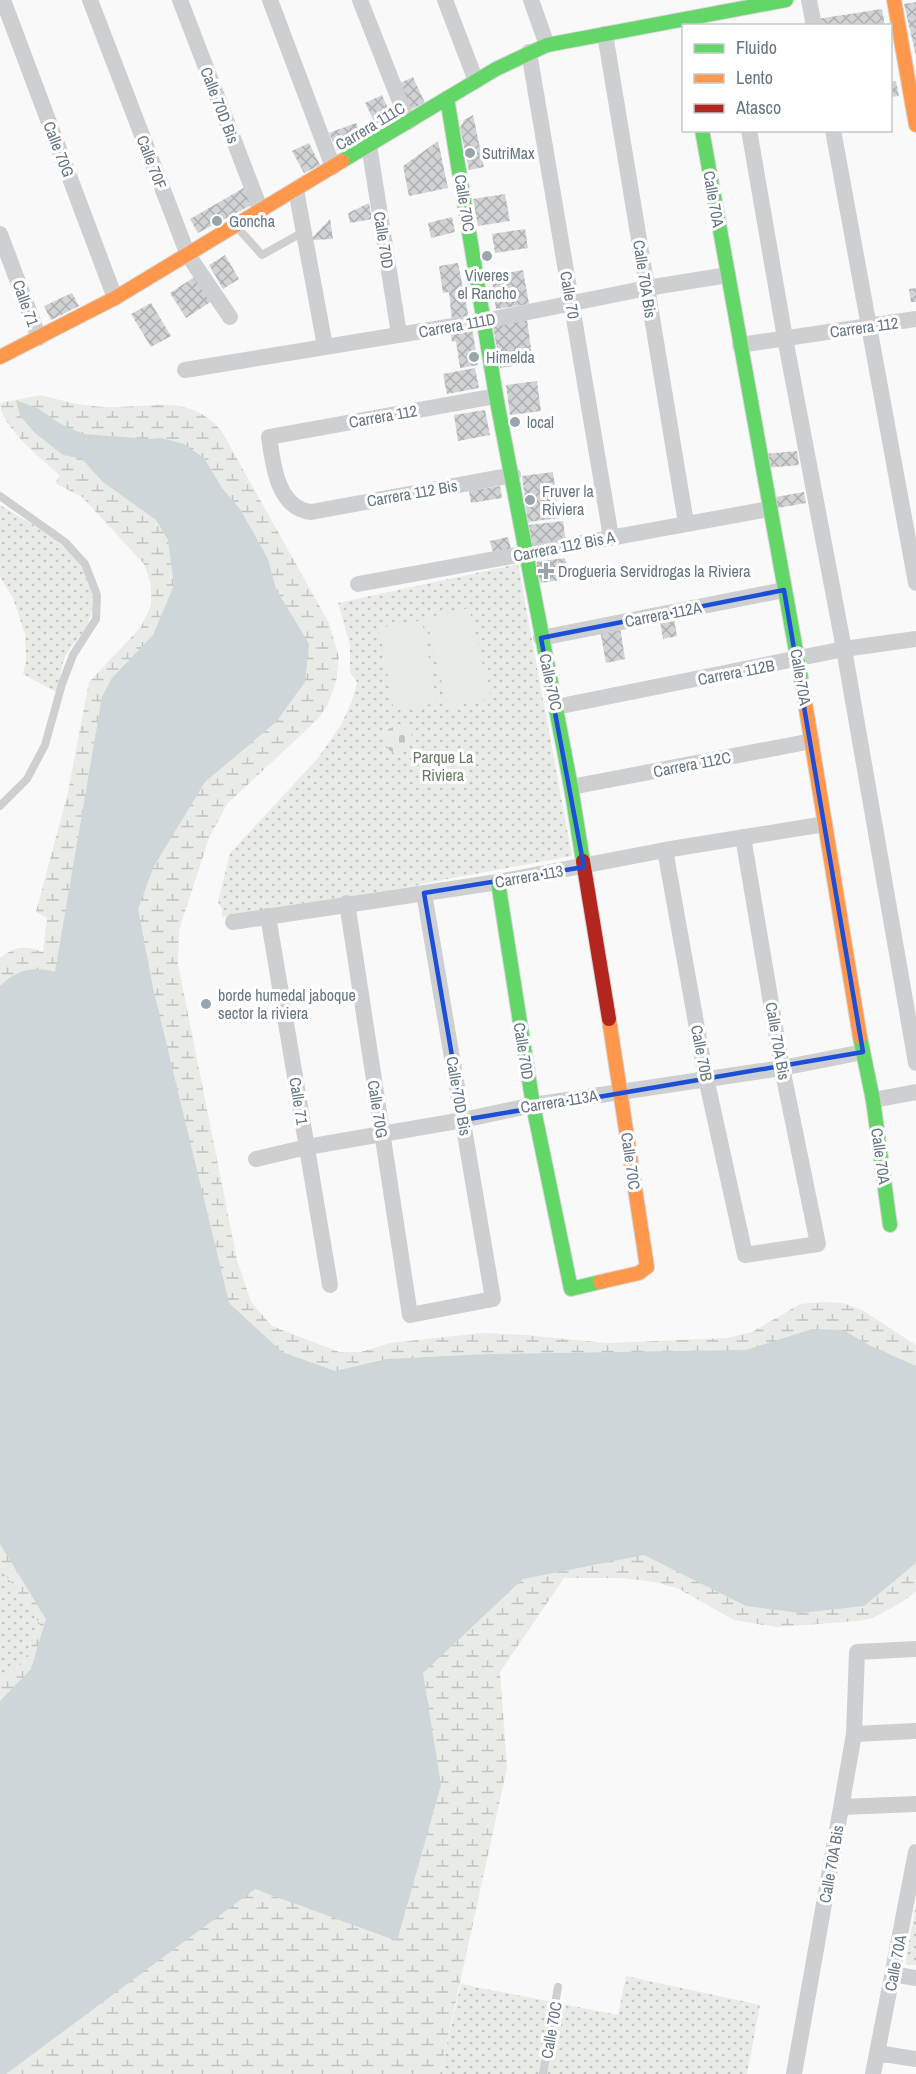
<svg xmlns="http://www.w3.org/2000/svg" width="916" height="2074" font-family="'Archivo Narrow',sans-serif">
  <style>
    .grass { fill: url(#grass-dots) }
    .wetland { fill: url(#wetland-marsh) }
    .cemetery { fill: url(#cemetery-stones) }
    .pitch { fill: #e8ebe6 }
    .water { fill: #ced6d9 }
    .building { fill: url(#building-cross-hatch) }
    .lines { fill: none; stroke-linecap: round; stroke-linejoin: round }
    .fast-casing { stroke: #d5d6d7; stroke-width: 16 }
    .slow-casing { stroke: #d5d6d7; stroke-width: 16 }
    .jam-casing { stroke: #d5d6d7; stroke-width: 16 }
    .lane { stroke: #cecfd0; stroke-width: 8 }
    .street { stroke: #cecfd0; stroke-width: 16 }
    .fast { stroke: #63d668; stroke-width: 14 }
    .slow { stroke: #ff974d; stroke-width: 14 }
    .jam { stroke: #b3261e; stroke-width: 14 }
    .marked { fill: none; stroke: #1d4ed8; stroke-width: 4.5; stroke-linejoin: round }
    .poi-dot { fill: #99a4ac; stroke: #fff; stroke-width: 2 }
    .labels { text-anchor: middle; stroke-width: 6; stroke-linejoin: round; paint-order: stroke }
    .street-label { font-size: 16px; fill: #657683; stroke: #fff }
    .poi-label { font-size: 16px; fill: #657683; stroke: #fff; text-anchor: start }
    .park-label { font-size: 16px; fill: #687a64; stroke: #fff }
  </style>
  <defs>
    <pattern id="grass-dots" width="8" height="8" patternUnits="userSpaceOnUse" patternTransform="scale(1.5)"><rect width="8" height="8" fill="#e8ebe6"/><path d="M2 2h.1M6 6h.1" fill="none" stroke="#c0c3c0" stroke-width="1.8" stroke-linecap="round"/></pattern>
    <pattern id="wetland-marsh" width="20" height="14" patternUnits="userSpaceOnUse" patternTransform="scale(1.5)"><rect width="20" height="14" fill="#e8ebe6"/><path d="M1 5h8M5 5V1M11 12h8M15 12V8" fill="none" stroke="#c0c3c0"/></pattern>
    <pattern id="cemetery-stones" width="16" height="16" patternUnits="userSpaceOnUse" patternTransform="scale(1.5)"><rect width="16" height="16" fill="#e8ebe6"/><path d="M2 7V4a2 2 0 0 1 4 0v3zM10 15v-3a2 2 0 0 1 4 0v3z" fill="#c0c3c0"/></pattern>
    <pattern id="building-cross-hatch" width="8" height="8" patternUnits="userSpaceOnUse" patternTransform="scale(1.5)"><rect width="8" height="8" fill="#d0d2d3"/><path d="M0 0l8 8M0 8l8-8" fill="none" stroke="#acafb1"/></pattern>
  </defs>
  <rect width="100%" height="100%" fill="#f9f9f9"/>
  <path class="grass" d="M0,505C38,528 108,562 90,618C85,633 72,643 65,657C60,668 61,681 56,692L23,674L26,661L25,634L13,598L0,577Z
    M518,564L572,856L420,884V885L222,917V909L218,902L230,853L318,758L341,725L352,701L357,682L350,672V645L338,603Z
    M0,1567L40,1623L23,1663L0,1682Z
    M916,1904V1965L905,1964Z
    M626,1976L760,2005L747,2074H440L461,1984L618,2015Z"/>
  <path class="wetland" d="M41,395C62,401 83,406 105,407C145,409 183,393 216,425C222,431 227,440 231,448L329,623L339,657L336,682L328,704L318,719L227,804L209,838L179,930L178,964L237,1260L251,1302L272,1326L339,1352H361L390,1343L482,1333L525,1335L607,1343L727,1338L752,1332L800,1304L824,1302L843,1303L862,1310L916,1345V1591L904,1601L873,1618L858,1621L777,1627L734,1620L679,1589L655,1582L623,1578H564L500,1672L507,1768L440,2074H0V1682L23,1663L40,1624L0,1567V958C15,946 25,945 43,952L47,918L36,912L68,792L89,682L141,627L151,605V584L144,564L82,497L55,483L60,476C43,460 0,426 0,403Z"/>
  <path class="cemetery" d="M401,726L411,730L412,742L404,751L395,754L388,749L383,734L390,728Z"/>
  <path class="pitch" d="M469,608L491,698L448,708L426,618Z
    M422,620L437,703L394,711L379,628Z"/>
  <path class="water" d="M16,400L39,409L59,423L83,434L149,439L161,438L184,444L204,458L222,488L240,509L268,559L276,589L309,644L305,682L276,722L205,782L154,866L138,909L153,988L229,1303L282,1352L335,1371L387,1359L489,1354L746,1350L812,1329L843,1330L871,1346L916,1366V1563L864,1606L800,1613L746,1606L644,1555L523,1579L423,1673L441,1785L397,1941L255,1889L6,2074H0V1701L31,1669L46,1619L0,1544V986C16,970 34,966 55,972L102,697L112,678L153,635L174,585L168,540L156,520L103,482L82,459L63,455L35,433L20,416Z"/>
  <path class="building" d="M916,2V56L904,4Z
    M882,9L885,26H818L817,19Z
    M413,77L425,103L410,110L398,84Z
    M896,81L899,96L891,97V82Z
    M382,95L394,122L378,129L365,103Z
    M473,115L484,167L469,170L460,128L464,120Z
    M356,123L364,140L337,151L329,133Z
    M438,141L448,188L409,196L403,166Z
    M309,143L320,165L304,173L292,151Z
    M247,186L257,202L198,233L190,219Z
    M505,194L510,221L478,226L473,199Z
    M369,203L372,219L350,223L348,213Z
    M452,217L455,232L431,238L428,223Z
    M330,219L333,239L310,240Z
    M525,229L528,248L495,253L492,234Z
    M225,255L239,279L223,289L209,265Z
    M458,263L469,319L452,321L449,292L443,293L439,266Z
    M523,270L529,304L496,309L491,276Z
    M196,276L212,301L186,318L170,293Z
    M916,288V302H911L909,289Z
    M72,293L79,306L51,320L44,306Z
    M151,303L171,336L151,347L131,314Z
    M527,320L533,363L500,368L493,325Z
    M472,327L478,365L460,368L456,341L452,342L450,330Z
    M475,368L479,388L447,394L443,374Z
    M537,381L541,411L510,415L506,385Z
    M485,410L490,435L458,441L454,415Z
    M797,451L799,465L766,468L764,454Z
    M553,472L559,518L528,522L522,476Z
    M500,486L502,498L471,503L469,491Z
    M804,492L806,503L772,509L770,498Z
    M563,521L566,542L532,546L529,525Z
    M508,537L511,549L493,553L490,541Z
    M565,558L568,579L540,583L536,562Z
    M674,619L677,636L663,639L660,621Z
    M620,627L625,659L606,663L600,630Z"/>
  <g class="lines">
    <g class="fast-casing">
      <path id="fast" d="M447,98L496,396L571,787L583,861
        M702,130L802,684
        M342,161L496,69L547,45L786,0
        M498,882L533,1105L571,1289L600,1282
        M860,1037L873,1100L890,1225"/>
    </g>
    <g class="slow-casing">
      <path id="slow" d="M894,0L916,125
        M0,357L115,298L342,161
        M802,684L860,1037
        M600,1282L639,1273L647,1267L609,1019"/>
    </g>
    <g class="jam-casing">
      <path id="jam" d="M583,861L609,1019"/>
    </g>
    <path class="lane" d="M236,226L262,255L305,231
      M0,496L65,542L85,564L97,595L96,619L73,655L62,684L45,745L27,779L0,806
      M543,2074L558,1987"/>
    <path class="street" d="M3,0L115,298
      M90,0L188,255L230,317
      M180,0L261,211
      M270,0L333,167
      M360,0L408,122
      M445,0L476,81
      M531,0L547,45
      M809,0L814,26
      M605,34L686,523
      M529,52L611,537
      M749,130L785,338L844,649L916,1063
      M833,130L916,583
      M369,145L399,334
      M296,190L325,346
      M0,234L39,338
      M740,345L916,319
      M185,370L484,321L647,288L728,275
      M496,396L269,437C273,464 277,508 311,512L513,475
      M358,584L769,509
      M541,638L784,590
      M556,707L844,649L916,639
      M571,787L812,741
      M665,850L706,1078L745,1255L818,1244L782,1068L743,837
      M347,903L410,1315L493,1299L424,893
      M268,916L330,1285
      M233,922L498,882L665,850L825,824
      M873,1100L916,1092
      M256,1159L307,1147L463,1120L533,1105L782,1068L863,1052
      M854,1734L916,1731
      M841,1807L916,1804
      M893,1974L916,1978
      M877,2053L916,2059
      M794,2074L854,1734L857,1652L916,1649
      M873,2074L916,1852"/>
    <use href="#fast" class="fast"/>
    <use href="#slow" class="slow"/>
    <use href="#jam" class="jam"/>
  </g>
  <path class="marked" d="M784,590L863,1052L463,1120L424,893L584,867L541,638Z"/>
  <g class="poi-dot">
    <circle cx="470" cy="153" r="6"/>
    <circle cx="217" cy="221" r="6"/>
    <circle cx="487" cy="256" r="6"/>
    <circle cx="474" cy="357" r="6"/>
    <circle cx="515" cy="422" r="6"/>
    <circle cx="530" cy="500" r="6"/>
    <path d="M543 562h6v6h6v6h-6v6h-6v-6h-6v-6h6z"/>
    <circle cx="206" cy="1004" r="6"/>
  </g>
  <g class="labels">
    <g class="street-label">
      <text transform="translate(220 105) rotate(69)" y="6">Calle 70D Bis</text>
      <text transform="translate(370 126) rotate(-31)" y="6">Carrera 111C</text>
      <text transform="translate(59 149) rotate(69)" y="6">Calle 70G</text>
      <text transform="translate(152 162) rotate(69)" y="6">Calle 70F</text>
      <text transform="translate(714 199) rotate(80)" y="6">Calle 70A</text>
      <text transform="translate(465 203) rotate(81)" y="6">Calle 70C</text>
      <text transform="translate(384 240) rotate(81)" y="6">Calle 70D</text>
      <text transform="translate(645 279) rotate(81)" y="6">Calle 70A Bis</text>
      <text transform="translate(570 295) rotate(80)" y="6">Calle 70</text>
      <text transform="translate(26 303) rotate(70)" y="6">Calle 71</text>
      <text transform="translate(457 325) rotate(-10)" y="6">Carrera 111D</text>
      <text transform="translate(864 327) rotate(-8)" y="6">Carrera 112</text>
      <text transform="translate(383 416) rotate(-10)" y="6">Carrera 112</text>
      <text transform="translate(412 493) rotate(-10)" y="6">Carrera 112 Bis</text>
      <text transform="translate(564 546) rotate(-11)" y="6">Carrera 112 Bis A</text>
      <text transform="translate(663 614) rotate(-11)" y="6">Carrera 112A</text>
      <text transform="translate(736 672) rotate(-11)" y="6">Carrera 112B</text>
      <text transform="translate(801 677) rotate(80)" y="6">Calle 70A</text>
      <text transform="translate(551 682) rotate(78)" y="6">Calle 70C</text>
      <text transform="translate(692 764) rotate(-11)" y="6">Carrera 112C</text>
      <text transform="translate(529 876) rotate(-10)" y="6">Carrera 113</text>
      <text transform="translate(778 1041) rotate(80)" y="6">Calle 70A Bis</text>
      <text transform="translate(524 1051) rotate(81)" y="6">Calle 70D</text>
      <text transform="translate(702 1053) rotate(79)" y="6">Calle 70B</text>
      <text transform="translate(459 1096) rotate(80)" y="6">Calle 70D Bis</text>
      <text transform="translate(299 1101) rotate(81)" y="6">Calle 71</text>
      <text transform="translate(559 1101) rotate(-9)" y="6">Carrera 113A</text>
      <text transform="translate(378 1109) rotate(81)" y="6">Calle 70G</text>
      <text transform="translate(881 1156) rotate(82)" y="6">Calle 70A</text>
      <text transform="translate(631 1161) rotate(82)" y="6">Calle 70C</text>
      <text transform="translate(831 1864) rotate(-80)" y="6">Calle 70A Bis</text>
      <text transform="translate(895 1963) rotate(-79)" y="6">Calle 70A</text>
      <text transform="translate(551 2030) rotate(-80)" y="6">Calle 70C</text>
    </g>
    <g class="poi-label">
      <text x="482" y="159">SutriMax</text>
      <text x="229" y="227">Goncha</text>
      <text x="487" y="281" text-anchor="middle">Viveres<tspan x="487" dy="18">el Rancho</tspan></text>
      <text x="486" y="363">Himelda</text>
      <text x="527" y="428">local</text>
      <text x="542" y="497">Fruver la<tspan x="542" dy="18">Riviera</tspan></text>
      <text x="558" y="577">Drogueria Servidrogas la Riviera</text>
      <text x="218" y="1001">borde humedal jaboque<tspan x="218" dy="18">sector la riviera</tspan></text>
    </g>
    <g class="park-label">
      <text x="443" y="763">Parque La<tspan x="443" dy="18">Riviera</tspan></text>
    </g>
  </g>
  <rect x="682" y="24" width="210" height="108" fill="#ffffff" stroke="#c1c8cd" stroke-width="1.5"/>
  <rect x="694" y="44" width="30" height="9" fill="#63d668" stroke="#c1c8cd" stroke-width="1.5"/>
  <text x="736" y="54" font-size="18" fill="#657683">Fluido</text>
  <rect x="694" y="74" width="30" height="9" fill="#ff974d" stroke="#c1c8cd" stroke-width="1.5"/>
  <text x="736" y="84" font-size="18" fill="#657683">Lento</text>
  <rect x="694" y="104" width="30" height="9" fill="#b3261e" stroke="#c1c8cd" stroke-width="1.5"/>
  <text x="736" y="114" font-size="18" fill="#657683">Atasco</text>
</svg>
